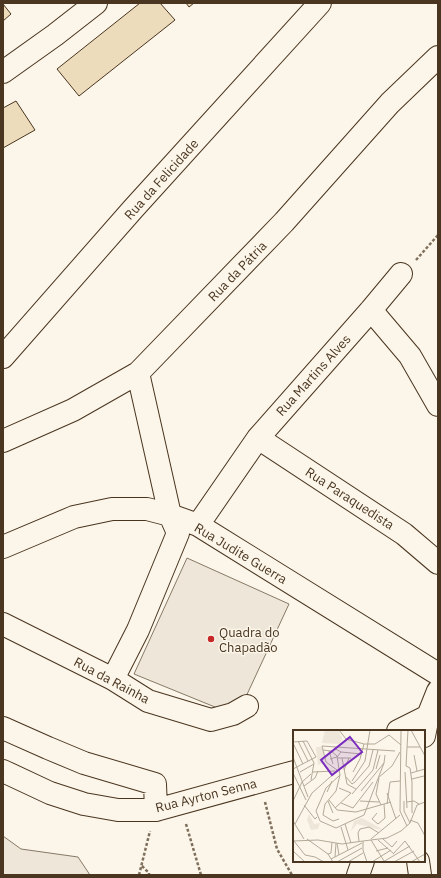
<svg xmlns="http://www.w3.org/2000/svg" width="441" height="878" font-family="'IBM Plex Sans',sans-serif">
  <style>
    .green { fill: #ede6d9; stroke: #887966 }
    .building { fill: #ecdcbc; stroke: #4a3520 }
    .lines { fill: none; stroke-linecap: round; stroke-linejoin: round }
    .minor-casing { stroke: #4a3520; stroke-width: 24 }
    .path { stroke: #7f6f5c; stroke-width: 2.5; stroke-dasharray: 3 2; stroke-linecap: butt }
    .minor { stroke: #fbf6e9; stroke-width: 22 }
    .poi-dot { fill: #c62828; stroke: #fbf6e9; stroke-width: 1.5 }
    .labels { text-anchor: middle; stroke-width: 3; stroke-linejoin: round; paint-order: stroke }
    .street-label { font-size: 13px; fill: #4a3520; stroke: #fbf6e9 }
    .poi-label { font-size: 13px; fill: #4a3520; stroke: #fbf6e9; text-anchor: start }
    .inset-road { fill: none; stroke: #b4a999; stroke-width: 1 }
    .view { fill: #7b2cbf; fill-opacity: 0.15; stroke: #7b2cbf; stroke-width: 2 }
    .inset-edge { fill: none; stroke: #4a3520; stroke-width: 2 }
  </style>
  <rect width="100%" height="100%" fill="#fbf6e9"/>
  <path class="green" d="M187,558L289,604L237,716L134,674Z
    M3,836L21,849L78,857L90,875H3Z"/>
  <path class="building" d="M140,3H160L175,20L79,96L57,69Z
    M186,3H194L189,7Z
    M3,4L11,14L3,21Z
    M16,101L35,130L3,148V108Z"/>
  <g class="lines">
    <g class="minor-casing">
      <path id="minor" d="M3,72L55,35L96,3
        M371,310L410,356L438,405
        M3,357L133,209L320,3
        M258,438L404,534L438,563
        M3,441L73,410L138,373L284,222L390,103L438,57
        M198,525L258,438L371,310L401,274
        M3,547L74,517L112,509H147L170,515L198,525L438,674
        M3,624L113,679L148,701L211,720L233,714L247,706
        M113,679L138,630L178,533L170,515L138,373
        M3,728L48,748L84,763L155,784L156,810
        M398,731L428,716
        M424,736L428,716L438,691
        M3,771L50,793L84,804L118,810H156L294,772
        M418,861L420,875
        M358,875L363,861"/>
    </g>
    <path class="path" d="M416,260L438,235
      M265,802L277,849L292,875
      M186,824L201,875
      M142,866L149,873V875
      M139,875L150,831"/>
    <use href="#minor" class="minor"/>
  </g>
  <circle class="poi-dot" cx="211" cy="639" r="4"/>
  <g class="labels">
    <g class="street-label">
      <text transform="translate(161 179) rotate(-48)" y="5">Rua da Felicidade</text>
      <text transform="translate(237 271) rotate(-46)" y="5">Rua da Pátria</text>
      <text transform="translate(313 375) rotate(-48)" y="5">Rua Martins Alves</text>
      <text transform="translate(350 498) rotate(33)" y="5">Rua Paraquedista</text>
      <text transform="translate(241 553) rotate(31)" y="5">Rua Judite Guerra</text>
      <text transform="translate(112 680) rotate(28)" y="5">Rua da Rainha</text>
      <text transform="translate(206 795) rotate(-14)" y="5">Rua Ayrton Senna</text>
    </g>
    <g class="poi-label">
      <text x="219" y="637">Quadra do<tspan x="219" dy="15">Chapadão</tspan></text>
    </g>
  </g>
  <g transform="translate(293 730)">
    <rect width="132" height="132" fill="#fbf6e9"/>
    <path d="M32,0H45L49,8L47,14L29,13ZM23,17H29L31,27L30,33L25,35ZM16,84L21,94L27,93L25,99L18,100L14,90ZM69,88L87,98L88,100L64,94L58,101L61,91Z" fill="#ede6d9"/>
    <path class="inset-road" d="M46,0L53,9L71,14H82L96,5L108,15M108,0L107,81L114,96M115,0L113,36L117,38L119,52V83M118,0L132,26M5,11L15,31M10,11L21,33L18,50M0,12L14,11L23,27L0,39M0,13L10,34M114,17H127M41,18L48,22L68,24M30,20L38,21L44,26L47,45L43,61L32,74L30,85L40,91L46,89M36,21L40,34M121,25L124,41M0,27L15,67M45,28H58M49,28L54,54L63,59M37,29L44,27L48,22M83,39L87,25M44,40L33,32L29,16L102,21M51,40L56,28M7,42L21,34M20,42L42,41M60,42L67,29L71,14M112,42L114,78M0,43L13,70M118,43L132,39M47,45L33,58L23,81L27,91L43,98L71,85L91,33M53,47L59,54L62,52L76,36L80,20M85,48L99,36L107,22M86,48L83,64L88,75M119,49L131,46M59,51L72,31L77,0M11,56L22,48L25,41M46,58L58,63M68,61L91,33L92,25M34,62L39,51M94,63L103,89M59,64L80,40L85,20M36,70L44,80L63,82L98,72M0,71L9,52L18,44M35,71L40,83M67,71L86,72M111,71V81L117,93M114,72L121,71L126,74M48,73L60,78L80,52M94,74L97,52L107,51M11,75L22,89L24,87M42,78L58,63M84,83L79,89L85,94L92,88L91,74M117,90L125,93L132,106M0,91L11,109M2,94L19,63L45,40M52,94L58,113M48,97L55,120M14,109L35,124L40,132M78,109L107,85M90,109L99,117L104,111M78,110L91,131M85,110L101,124M0,111L25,110L49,114L70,111M1,111L12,125L22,127L31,132M66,111L65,103L67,99L76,97L86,103M44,113L46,125M0,121L12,132M83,121L95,118M101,123L112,111L127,132M35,124L38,123L39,112M42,127L43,113M38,129L69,113M44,132L69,118M55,132L70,123M74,132L70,120V111L94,108L108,101L117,93L124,75L132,72M79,132L98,120M90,132L117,116M101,132L121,121M118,132L132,124"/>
    <path class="view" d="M57,7L69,22L39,45L28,30Z"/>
    <rect width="132" height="132" class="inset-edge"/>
  </g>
  <rect width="441" height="878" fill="none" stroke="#4a3520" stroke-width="8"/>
</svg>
